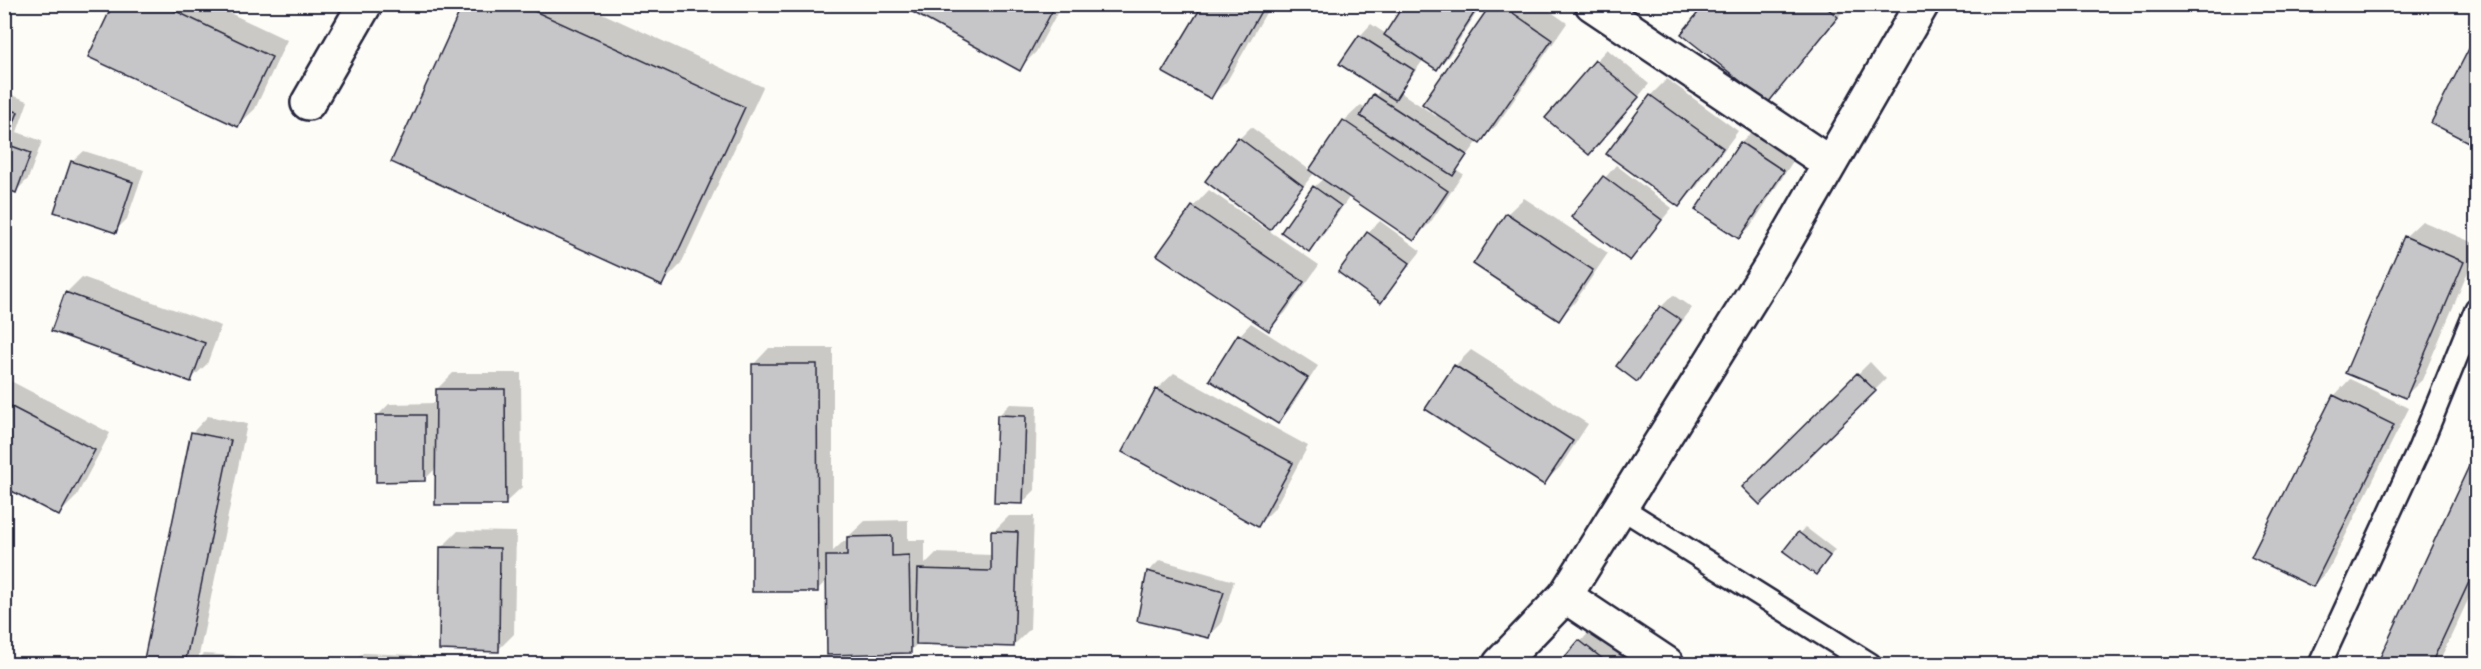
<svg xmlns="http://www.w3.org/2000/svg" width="2481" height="669" font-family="Mali,sans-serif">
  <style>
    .shadow { fill: #0003 }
    .building { fill: #c6c6c8; stroke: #22223b; stroke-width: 1.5 }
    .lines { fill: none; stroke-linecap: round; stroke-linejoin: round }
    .service-casing { stroke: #22223b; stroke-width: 26 }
    .minor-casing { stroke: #22223b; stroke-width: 38 }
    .tertiary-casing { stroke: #22223b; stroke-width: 38 }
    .service { stroke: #fdfcf7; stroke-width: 21 }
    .minor { stroke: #fdfcf7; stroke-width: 33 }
    .tertiary { stroke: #fdfcf7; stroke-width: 33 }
  </style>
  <rect width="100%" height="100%" fill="#fdfcf7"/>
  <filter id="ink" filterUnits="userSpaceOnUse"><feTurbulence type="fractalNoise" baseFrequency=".0167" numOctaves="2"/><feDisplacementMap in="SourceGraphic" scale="12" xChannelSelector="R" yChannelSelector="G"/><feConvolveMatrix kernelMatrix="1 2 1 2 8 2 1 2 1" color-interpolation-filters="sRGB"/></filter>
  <g filter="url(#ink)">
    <path class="shadow" d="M115,4H211L287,40L255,109L238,125Z
      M465,4H582L763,87L681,264L662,284Z
      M901,4H1062L1036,52L1019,69Z
      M1205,4H1271L1227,81L1211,97Z
      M1406,4H1482L1449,56L1437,68L1424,59L1400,92L1436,116L1493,4H1540L1567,23L1496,126L1478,141L1457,170L1463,174L1430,223L1414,239L1350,196L1321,238L1309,250L1314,187L1324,178L1315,172L1268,230L1319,265L1285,313L1269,329L1193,207L1209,190L1267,230L1240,138L1251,127L1311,171L1344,121L1361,105L1366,108L1381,89L1360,36L1371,24L1386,34Z
      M1707,4H1849L1768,101Z
      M2476,38V144L2433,123Z
      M1607,49L1649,84L1601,141L1596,61Z
      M1667,79L1738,131L1695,189L1679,205L1608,154L1651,95Z
      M4,92L28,101L17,132L42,141L28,179L16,191L4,187Z
      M1753,131L1795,158L1751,226L1739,237L1741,143Z
      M84,151L144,170L127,219L115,231L72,162Z
      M1616,165L1672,208L1630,259L1573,216Z
      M1524,198L1608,253L1575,302L1559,319L1507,214Z
      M1380,221L1421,251L1381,301L1368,233Z
      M2422,221L2476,244V253L2422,380L2405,396V237Z
      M4,251L10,253L4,270Z
      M82,277L221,326L207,364L190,380L66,293Z
      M1673,295L1692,308L1648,368L1636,380L1618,366L1661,307Z
      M1251,323L1318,366L1289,410L1277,422L1211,379L1240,335Z
      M769,348H833V551L844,541L849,540L848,537L865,521L908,520V540H925V564L936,553L992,555L993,532L1009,516H1034L1030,629L1014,645L919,642L910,651L827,580L817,590L753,365Z
      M1471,350L1588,424L1560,467L1544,483L1455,366Z
      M1870,362L1886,379L1760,503L1744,487Z
      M453,373H521L522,487L505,503L437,467L424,480L377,416L389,404L437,403V389Z
      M1174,373L1308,446L1274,509L1258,525L1124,452L1157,389Z
      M5,378L110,433L76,497L59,514L4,485Z
      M2350,379L2409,408L2329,569L2313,586L2334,396Z
      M1010,404L1037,405L1035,490L1023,502L998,416Z
      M208,416L247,424L198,660L204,654L273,658V664H144L192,433Z
      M2476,455V583L2438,664H2378Z
      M1805,527L1835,550L1821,568L1785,550Z
      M458,531L516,532L514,634L498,650L442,547Z
      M1160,560L1234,581L1221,624L1209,636L1148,572Z
      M1591,630L1623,654L1614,664H1561Z
      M363,653L413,655V664H351Z
      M617,658V664H533L535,663Z"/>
    <path class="building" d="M113,4H161L272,57L238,127L88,57Z
      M463,4H519L745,107L662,286L391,162Z
      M898,4H1056L1020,71Z
      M1203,4H1265L1211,99L1162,72Z
      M1404,4H1480L1437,70L1384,35Z
      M1491,4H1500L1552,40L1480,144L1422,104Z
      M1705,4H1822L1838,17L1768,103L1681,34Z
      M1359,35L1414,70L1395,100L1339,64Z
      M2476,35V146L2431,123Z
      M1595,60L1639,97L1589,155L1545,118Z
      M1373,94L1467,155L1453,176L1360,116Z
      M1650,95L1723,148L1679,207L1606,154Z
      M4,108L18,112L6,144L31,153L16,193L4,188Z
      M1343,120L1448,191L1414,241L1309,170Z
      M1238,137L1303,186L1270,230L1205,181Z
      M1740,142L1784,171L1739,239L1695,210Z
      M71,161L133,182L116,233L54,212Z
      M1603,176L1662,220L1630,261L1571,217Z
      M1313,186L1341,206L1309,252L1281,232Z
      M1192,206L1304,282L1269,331L1157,255Z
      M1506,213L1593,270L1559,321L1473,264Z
      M1367,232L1410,263L1381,303L1338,272Z
      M2404,236L2464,262L2406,398L2345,373Z
      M65,292L205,343L191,382L51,331Z
      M1660,306L1681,320L1637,382L1616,366Z
      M1238,334L1308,378L1278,424L1209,380Z
      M752,364H817L818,592H752Z
      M1454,365L1573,441L1544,485L1425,409Z
      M1857,373L1876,391L1760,505L1742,487Z
      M436,389H505L506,505H435Z
      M1156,389L1293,463L1258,527L1122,452Z
      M2333,395L2394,425L2313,587L2251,557Z
      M4,403L95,450L59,516L4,487Z
      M376,415H425V481L376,482Z
      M997,415L1026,416L1023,504L994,503Z
      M191,432L231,440L185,664H143Z
      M2476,451V567L2431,664H2377Z
      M991,531L1018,532L1014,647L916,644L918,569L991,571Z
      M1798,532L1830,556L1816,575L1783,551Z
      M892,536V556L909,555L911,653L827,655L826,556H847V537Z
      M440,547L500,548L499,652L439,650Z
      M1147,571L1224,592L1209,638L1137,621Z
      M1579,640L1609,664H1559Z"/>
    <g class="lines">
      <g class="service-casing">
        <path id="service" d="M1620,507L1870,664
          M2320,664L2419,449L2476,309"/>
      </g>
      <g class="minor-casing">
        <path id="minor" d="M1592,4L1829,163
          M308,103L365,4
          M1565,596L1667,664"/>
      </g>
      <g class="tertiary-casing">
        <path id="tertiary" d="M1500,664L1565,596L1774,261L1922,4"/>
      </g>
      <use href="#service" class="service"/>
      <use href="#minor" class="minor"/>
      <use href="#tertiary" class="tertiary"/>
    </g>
  </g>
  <rect width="2481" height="669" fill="none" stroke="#fdfcf7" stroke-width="24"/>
  <rect x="12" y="12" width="2457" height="645" fill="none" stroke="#22223b" stroke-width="2" filter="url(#ink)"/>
</svg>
